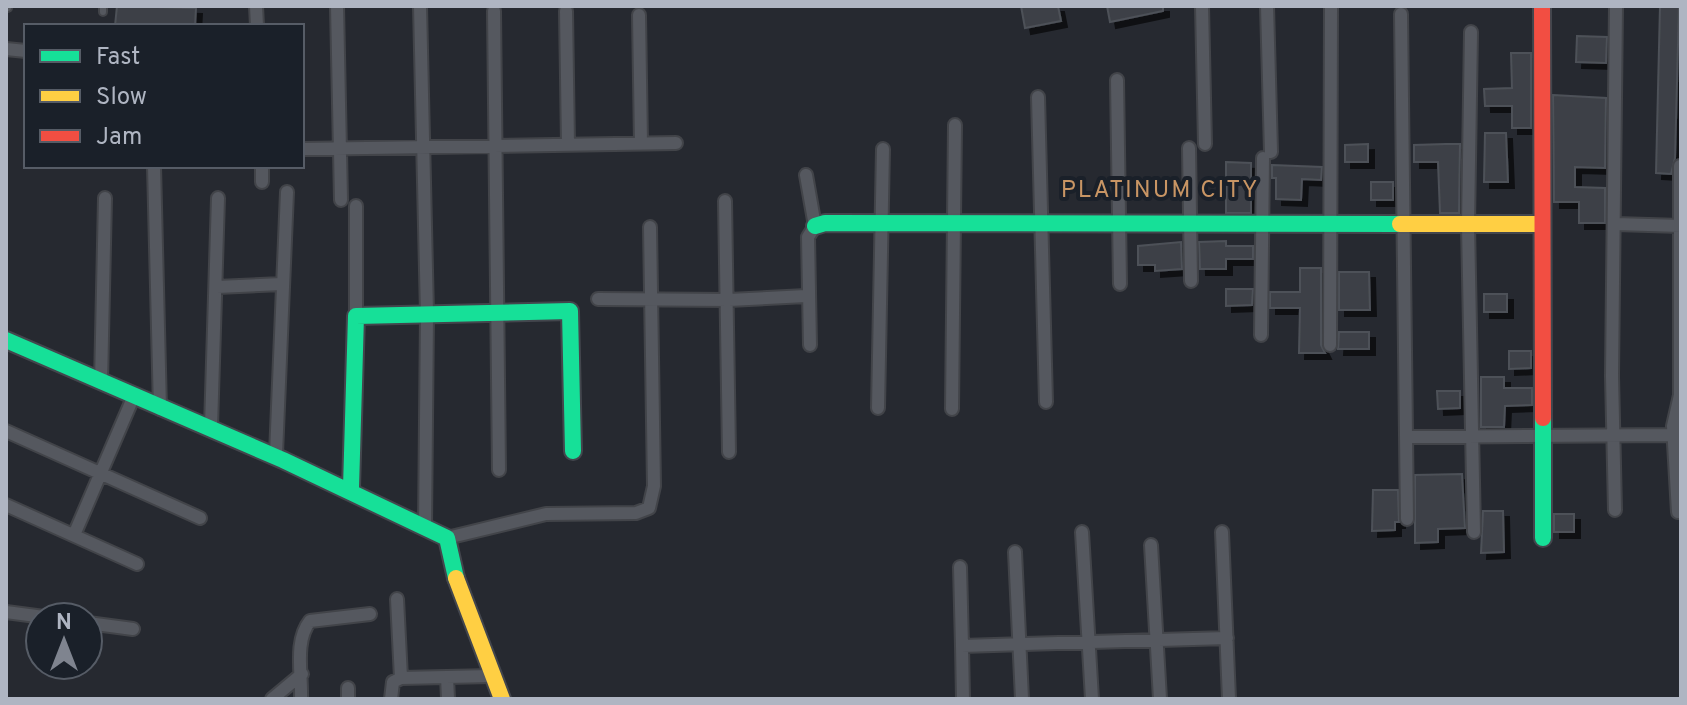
<svg xmlns="http://www.w3.org/2000/svg" width="1687" height="705" font-family="Overpass,sans-serif">
  <style>
    .building { fill: #3e4147; stroke: #4d5158; stroke-width: 2; filter: url(#shadow) }
    .lines { fill: none; stroke-linecap: round; stroke-linejoin: round }
    .lane-casing { stroke: #424449; stroke-width: 10 }
    .street-casing { stroke: #424449; stroke-width: 16 }
    .fast-casing { stroke: #43464d; stroke-width: 20 }
    .slow-casing { stroke: #43464d; stroke-width: 20 }
    .jam-casing { stroke: #43464d; stroke-width: 20 }
    .lane { stroke: #55585f; stroke-width: 6 }
    .street { stroke: #55585f; stroke-width: 12 }
    .fast { stroke: #16e098; stroke-width: 16 }
    .slow { stroke: #ffcf43; stroke-width: 16 }
    .jam { stroke: #f24e42; stroke-width: 16 }
    .labels { text-anchor: middle; stroke-width: 8; stroke-linejoin: round; paint-order: stroke }
    .neighbourhood-label { font-size: 24px; letter-spacing: 2px; fill: #c89564; stroke: #1a2029 }
  </style>
  <defs>
    <filter id="shadow"><feDropShadow dx="6" dy="6" stdDeviation="0" flood-color="#0009"/></filter>
  </defs>
  <rect width="100%" height="100%" fill="#262930"/>
  <path class="building" d="M117,6L196,8L195,26H115Z
    M1021,6H1058L1061,21L1025,28Z
    M1107,6H1163V11L1110,22Z
    M1660,6L1679,7L1675,158L1671,174L1656,173Z
    M1577,36L1607,37L1606,63L1576,62Z
    M1511,53H1531V128H1512V106H1485L1484,89L1512,88Z
    M1553,95L1606,98L1605,168L1575,167V187L1605,188V223H1579V202H1554Z
    M1485,133H1506L1508,182H1484Z
    M1368,144V162H1345V145Z
    M1446,144H1460L1459,213H1440L1438,162H1414V145Z
    M1226,162L1251,163V213H1226Z
    M1272,165L1322,167L1321,180L1302,179L1301,200L1276,199V178H1272Z
    M1371,182H1393V200H1371Z
    M1226,241V246H1253V259H1226V269H1200L1199,242Z
    M1181,242L1182,269L1155,271V265H1138V246Z
    M1300,268H1321V345L1325,353H1299L1300,308H1270V292H1300Z
    M1339,272H1369L1370,310H1339Z
    M1226,289H1253L1252,305L1226,306Z
    M1484,294H1507V312H1484Z
    M1339,332H1369V349H1338Z
    M1509,351H1531V368L1509,369Z
    M1481,377H1504V388H1532V405L1505,406L1504,427H1481Z
    M1437,391H1460V408L1438,409Z
    M1462,474L1465,528L1438,529V542L1415,543V475Z
    M1373,490H1398L1399,522H1395V530L1372,531Z
    M1483,511H1503L1504,552L1481,553Z
    M1554,514H1574V532H1554Z"/>
  <g class="lines">
    <g class="lane-casing">
      <path id="lane" d="M8,6V8
        M103,12V6"/>
    </g>
    <g class="street-casing">
      <path id="street" d="M256,6L257,26
        M337,6L341,200
        M420,6L427,314L425,527
        M1202,6L1205,144
        M1267,6L1271,152
        M494,11L499,470
        M566,11L568,145
        M1401,14L1407,519
        M639,15L641,144
        M1471,32L1468,225L1474,532
        M6,49L26,51
        M1117,80L1120,284
        M1038,97L1046,402
        M1189,148L1191,281
        M302,149L676,143
        M154,166L160,409
        M262,166V182
        M806,175L815,226L808,237L810,345
        M725,201L729,452
        M356,206V316
        M1616,224L1681,226
        M217,287L282,284
        M598,299L729,300L806,296
        M1261,335L1263,158
        M1330,345L1331,6
        M101,383L105,198
        M878,408L883,149
        M952,409L955,125
        M211,427L218,198
        M6,431L200,518
        M1407,437L1673,435
        M276,454L287,192
        M6,505L137,564
        M1615,510L1612,376L1616,6
        M1678,512L1673,426L1680,395V166
        M1082,532L1092,699
        M1222,532L1229,699
        M74,535L133,398
        M447,538L546,514L636,513L649,508L654,486L650,227
        M1151,545L1160,699
        M1015,552L1022,699
        M960,567L962,646L1227,638
        M397,599L401,678
        M6,612L44,617
        M88,623L133,629
        M962,646L963,699
        M447,677L448,699
        M272,699L302,674
        M301,699C302,674 294,641 310,621L370,614
        M348,699V688
        M391,699L393,682L401,678L492,676"/>
    </g>
    <g class="fast-casing">
      <path id="fast" d="M815,226L825,223L1400,224
        M6,340L283,460L447,538L456,578
        M1543,418V538
        M351,488L356,316L570,311L573,451"/>
    </g>
    <g class="slow-casing">
      <path id="slow" d="M1400,224H1542
        M456,578L502,699"/>
    </g>
    <g class="jam-casing">
      <path id="jam" d="M1542,6L1543,418"/>
    </g>
    <use href="#lane" class="lane"/>
    <use href="#street" class="street"/>
    <use href="#fast" class="fast"/>
    <use href="#slow" class="slow"/>
    <use href="#jam" class="jam"/>
  </g>
  <g class="labels">
    <g class="neighbourhood-label">
      <text x="1160" y="197">PLATINUM CITY</text>
    </g>
  </g>
  <rect width="1687" height="705" fill="none" stroke="#afb5c2" stroke-width="16"/>
  <rect x="24" y="24" width="280" height="144" fill="#1a2029" stroke="#565c66" stroke-width="2"/>
  <rect x="40" y="50" width="40" height="12" fill="#16e098" stroke="#565c66" stroke-width="2"/>
  <text x="96" y="64" font-size="24" fill="#afb5c2">Fast</text>
  <rect x="40" y="90" width="40" height="12" fill="#ffcf43" stroke="#565c66" stroke-width="2"/>
  <text x="96" y="104" font-size="24" fill="#afb5c2">Slow</text>
  <rect x="40" y="130" width="40" height="12" fill="#f24e42" stroke="#565c66" stroke-width="2"/>
  <text x="96" y="144" font-size="24" fill="#afb5c2">Jam</text>
  <g transform="translate(64 641)"><circle r="38" fill="#1a2029" stroke="#565c66" stroke-width="2"/>
  <path d="M0-6L14 30L0 20L-14 30Z" fill="#7f848f"/>
  <text y="-12" font-size="22" font-weight="bold" text-anchor="middle" fill="#afb5c2">N</text>
  </g>
</svg>
